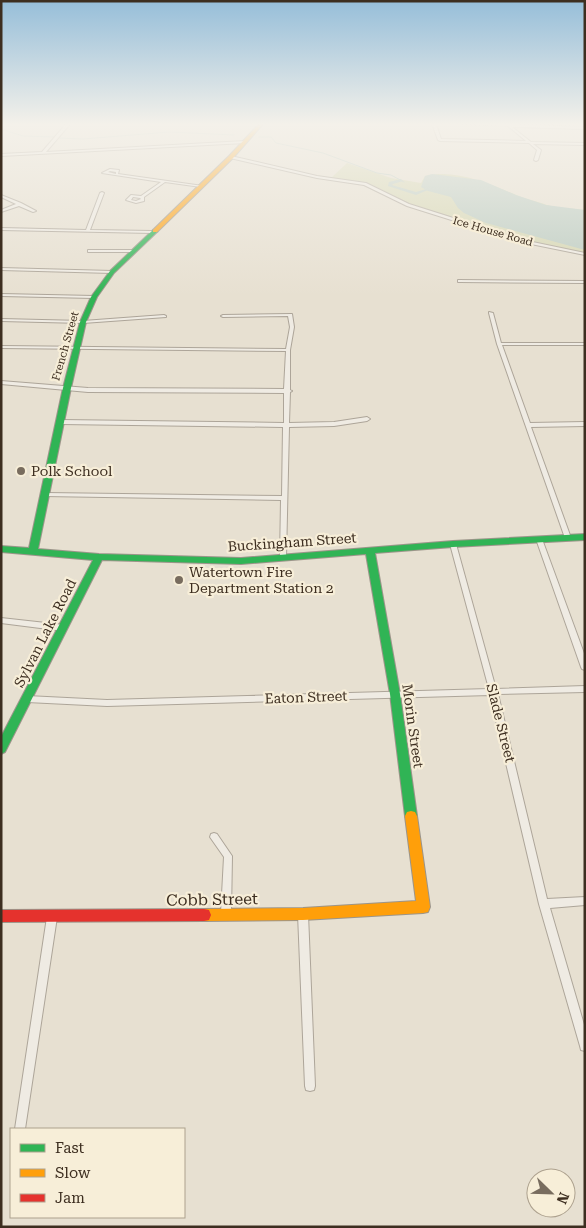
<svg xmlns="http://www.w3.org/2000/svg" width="586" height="1228" font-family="'Roboto Serif',serif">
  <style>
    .green { fill: #d6d7b3 }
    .water { fill: #bcccc2 }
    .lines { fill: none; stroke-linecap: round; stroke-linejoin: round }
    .stream { stroke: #bcccc2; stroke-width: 1 }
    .canal { fill: #bcccc2; fill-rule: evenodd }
    .street-casing { stroke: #ada599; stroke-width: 2 }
    .fast-casing { stroke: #9c958a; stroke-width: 2 }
    .slow-casing { stroke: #9c958a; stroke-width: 2 }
    .jam-casing { stroke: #9c958a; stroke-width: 2 }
    .street { fill: #efebe3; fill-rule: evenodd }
    .fast { fill: #30b455; fill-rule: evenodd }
    .slow { fill: #ff9f0a; fill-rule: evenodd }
    .jam { fill: #e5322d; fill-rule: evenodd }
    .poi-dot { fill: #786c5e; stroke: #f7eed8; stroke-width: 2 }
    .labels { text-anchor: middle; stroke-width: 4.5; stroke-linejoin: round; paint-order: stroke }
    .far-street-label { font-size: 11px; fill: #3d2e20; stroke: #f7eed8 }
    .poi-label { font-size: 14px; fill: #3d2e20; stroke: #f7eed8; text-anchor: start }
    .street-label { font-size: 14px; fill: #3d2e20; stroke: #f7eed8 }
    .near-street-label { font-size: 16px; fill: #3d2e20; stroke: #f7eed8 }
  </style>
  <rect width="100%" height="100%" fill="#e7e0d1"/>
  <path class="green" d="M347,163L391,178L421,183L425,176C456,169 486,183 514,194C524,199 536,201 547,205C559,209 572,208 585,210V254L522,241L408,205L365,184L330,179Z"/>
  <path class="water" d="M432,174L481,180L516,195L546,205L585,210V250L486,223L464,213L458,208L451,197L428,191L421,187L425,176Z"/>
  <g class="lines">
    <path class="stream" d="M1,129L23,136L54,137
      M259,137H271L276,143L323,153L377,173L391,175L404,182
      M58,138L83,139L169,132L234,135"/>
    <path class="canal" d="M401,179L403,181L393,184L392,185L416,192L426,189L428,190L416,195L388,186L389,182Z"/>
    <g class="street-casing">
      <path id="street" d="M66,124H70L46,152L245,141L247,142L245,143L1,156V154L42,152Z
        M432,124H436L441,139L526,141L508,126L461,124H509L585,127V129L512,127L531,142L585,143V145L533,144L541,150L538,160L536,161L534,160L537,150L529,143L440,141L438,140Z
        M231,156L317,176L366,183L409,204L523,240L585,253V255L521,242L407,206L364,185L317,178L230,158Z
        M110,169L119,170L118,174L203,186L201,187L165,182L144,197V201L136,203L126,200L131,195L141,196L161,182L102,173ZM110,171L116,172V174L108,172ZM133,197L140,198L141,199L136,201L131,200Z
        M102,192L104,193L90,230L152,231L154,232L153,233L1,230V228L86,230L100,193Z
        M1,195L21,203L36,211L33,212L19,206L1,212V210L16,204L1,197Z
        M88,250H134L136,251L134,252H88Z
        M1,268L112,271L114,272L112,273L1,270Z
        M458,280L585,281V283L460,282H458Z
        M1,294L94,296L96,297L94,298L1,296Z
        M489,312L493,313L501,343H585V345H502L530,423L585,422V426L531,427L571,538L570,539L568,540L565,538L497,344L489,313Z
        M292,314L294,327L290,350V390L292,391L290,392L289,423L334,422L367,417L370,419L367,421L334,426L289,427L286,558L285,560H281L280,558L281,500L44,496L43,495L44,494L46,493L282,496L283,427L61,424L58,422L61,420L284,423V393L88,392L1,384V381L88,388L284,389L286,351L1,348V346L286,349L290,327L288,316L223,317L221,316L223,315Z
        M164,315L166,316V317L83,323L1,321V319L83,321Z
        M539,537L542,539L585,656V670L582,669L581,667L536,539Z
        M453,542L456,544L496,689L585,686V692L498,694L547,899L585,897V905L550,908L585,1028V1051L581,1050L580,1046L539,904L490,695L107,706L27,702L24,701L23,699L24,697L27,696L107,700L489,689L450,544Z
        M1,618L64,625L67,628L64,631L1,623Z
        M214,833L217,834L232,856L231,913L229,916L226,917L223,916L221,913L224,857L210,837L211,834Z
        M303,910L306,911L308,914L315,1086L314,1090L310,1091L306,1090L305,1086L298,914L300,911Z
        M52,913L55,914L57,917L25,1129H15L47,917L49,914Z"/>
    </g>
    <g class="fast-casing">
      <path id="fast" d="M153,230L158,231L114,273L97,297L86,322L71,388L38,549L99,554L241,558L453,541L585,534V540L453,547L375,553L400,694L417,816L415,820L411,821L407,820L405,816L390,694L366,554L241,564L102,560L5,752L1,754V737L93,560L1,552V546L29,548L63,388L80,322L91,297L110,271Z"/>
    </g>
    <g class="slow-casing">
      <path id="slow" d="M259,124H263L233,158L157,232H153V230L229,156Z
        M411,811L415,812L417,816L430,907L428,912L423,913L303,920L204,921L199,920L197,915L199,910L204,909L303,908L416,901L405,816L407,812Z"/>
    </g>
    <g class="jam-casing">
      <path id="jam" d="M204,909L209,910L211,915L209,920L204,921L1,922V910Z"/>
    </g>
    <use href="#street" class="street"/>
    <use href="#fast" class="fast"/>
    <use href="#slow" class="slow"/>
    <use href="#jam" class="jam"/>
  </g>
  <linearGradient id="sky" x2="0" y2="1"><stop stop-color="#96bed9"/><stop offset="0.42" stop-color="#f4f1ea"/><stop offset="1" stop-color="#f4f1ea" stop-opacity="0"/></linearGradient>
  <rect width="586" height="296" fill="url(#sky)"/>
  <g class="poi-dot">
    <circle cx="21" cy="471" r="5"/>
    <circle cx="179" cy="580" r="5"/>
  </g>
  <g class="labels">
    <g class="far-street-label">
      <text transform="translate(493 231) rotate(16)" y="4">Ice House Road</text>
      <text transform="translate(65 346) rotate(-74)" y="4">French Street</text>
    </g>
    <g class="poi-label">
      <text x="31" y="476">Polk School</text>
      <text x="189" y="577">Watertown Fire<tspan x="189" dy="16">Department Station 2</tspan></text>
    </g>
    <g class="street-label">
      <text transform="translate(292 542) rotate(-4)" y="5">Buckingham Street</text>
      <text transform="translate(45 633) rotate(-63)" y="5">Sylvan Lake Road</text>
      <text transform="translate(306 697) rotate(-2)" y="5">Eaton Street</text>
      <text transform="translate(501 723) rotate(76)" y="5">Slade Street</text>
      <text transform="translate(413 726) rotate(82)" y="5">Morin Street</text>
    </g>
    <g class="near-street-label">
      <text transform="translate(212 899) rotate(-1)" y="6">Cobb Street</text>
    </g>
  </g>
  <rect width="586" height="1228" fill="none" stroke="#3d2e20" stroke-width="5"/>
  <rect x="10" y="1128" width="175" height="90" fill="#f7eed8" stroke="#ada18e"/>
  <rect x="20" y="1144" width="25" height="8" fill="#30b455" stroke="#ada18e"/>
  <text x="55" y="1153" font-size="15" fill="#3d2e20">Fast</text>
  <rect x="20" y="1169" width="25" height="8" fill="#ff9f0a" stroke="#ada18e"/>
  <text x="55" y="1178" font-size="15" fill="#3d2e20">Slow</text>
  <rect x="20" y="1194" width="25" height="8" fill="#e5322d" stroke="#ada18e"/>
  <text x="55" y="1203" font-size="15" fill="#3d2e20">Jam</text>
  <g transform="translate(551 1193) rotate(113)"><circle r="24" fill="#f7eed8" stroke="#ada18e"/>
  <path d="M0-4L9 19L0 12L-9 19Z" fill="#786c5e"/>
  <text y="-8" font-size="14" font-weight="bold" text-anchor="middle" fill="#3d2e20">N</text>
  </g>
</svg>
